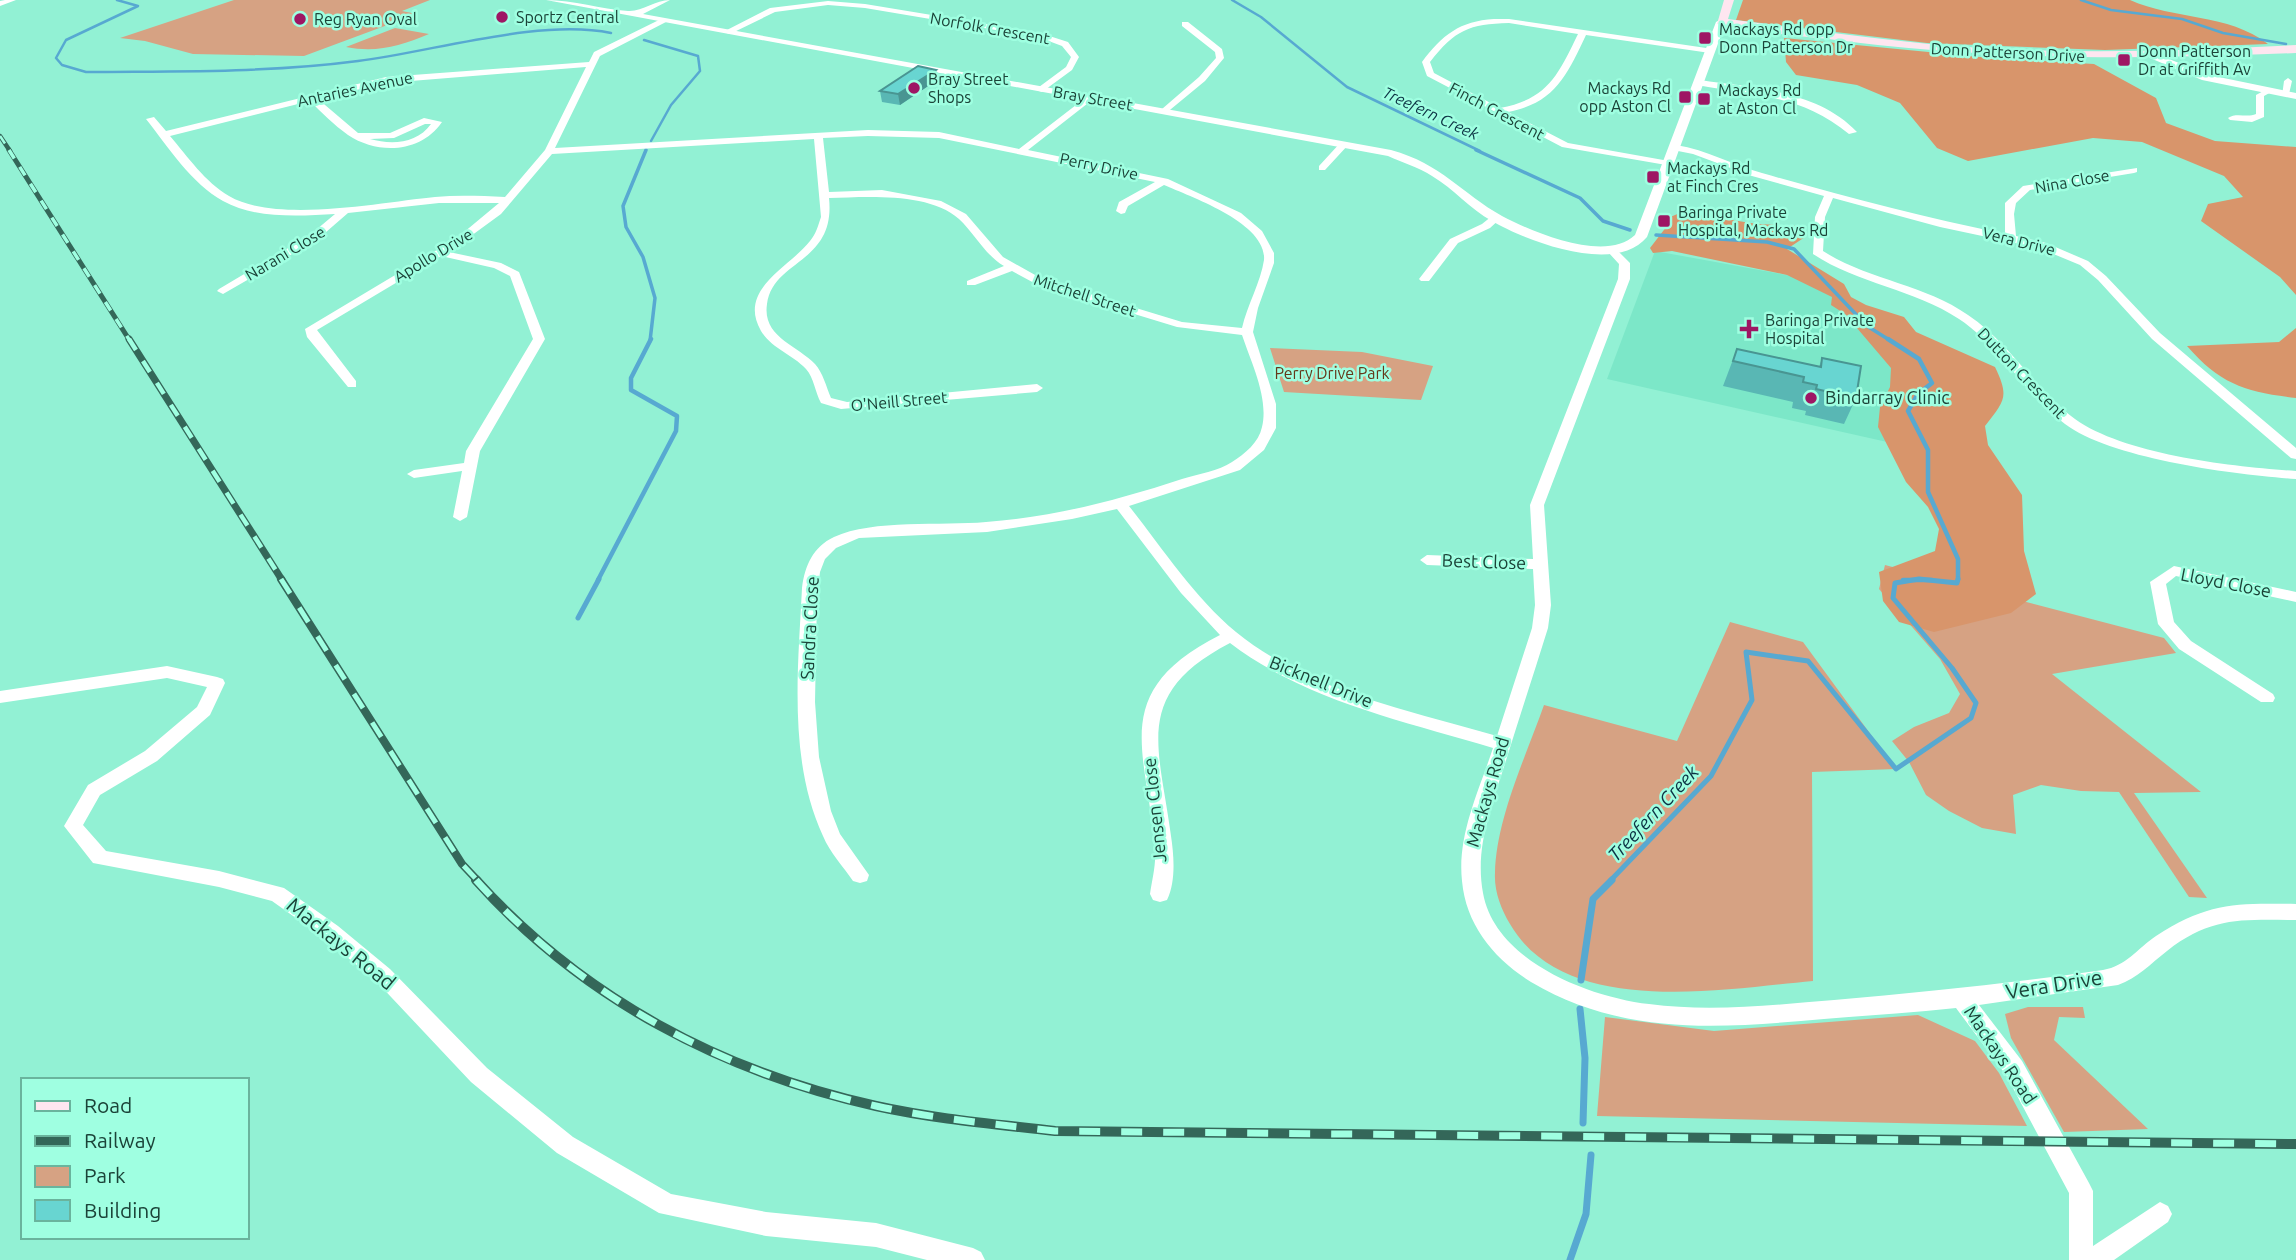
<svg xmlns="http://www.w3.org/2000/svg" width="2296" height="1260" font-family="Ubuntu,sans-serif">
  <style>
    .built { fill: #7ce7c8 }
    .green { fill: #d6a283 }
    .forest { fill: #d8956b }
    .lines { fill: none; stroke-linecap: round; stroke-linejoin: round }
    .stream-far4 { stroke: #57a9d1; stroke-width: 2.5 }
    .stream-far3 { stroke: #57a9d1; stroke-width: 3.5 }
    .stream-far2 { stroke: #57a9d1; stroke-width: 4.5 }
    .stream-far1 { stroke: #57a9d1; stroke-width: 5 }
    .stream { stroke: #57a9d1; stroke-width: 7 }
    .minor { fill: #fff; fill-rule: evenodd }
    .tertiary { fill: #fff; fill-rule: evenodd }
    .secondary { fill: #fee6f0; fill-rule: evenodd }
    .rail-far4-casing { stroke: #346759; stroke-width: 4.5 }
    .rail-far3-casing { stroke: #346759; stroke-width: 5 }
    .rail-far2-casing { stroke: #346759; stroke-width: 7 }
    .rail-far1-casing { stroke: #346759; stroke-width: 8 }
    .rail-casing { stroke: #346759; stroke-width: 10 }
    .rail-far4 { stroke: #9fffe1; stroke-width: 2.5; stroke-dasharray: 9; stroke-linecap: butt }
    .rail-far3 { stroke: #9fffe1; stroke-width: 3.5; stroke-dasharray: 10; stroke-linecap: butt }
    .rail-far2 { stroke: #9fffe1; stroke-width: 4.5; stroke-dasharray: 13; stroke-linecap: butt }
    .rail-far1 { stroke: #9fffe1; stroke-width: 5; stroke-dasharray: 17; stroke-linecap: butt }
    .rail { stroke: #9fffe1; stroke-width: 7; stroke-dasharray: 21; stroke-linecap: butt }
    .wall { fill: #59b7b4 }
    .shaded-wall { fill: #499592 }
    .building { fill: #68d5d1; stroke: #499592; stroke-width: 2 }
    .poi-dot { fill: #9e1664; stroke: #9fffe1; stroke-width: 2.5 }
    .labels { text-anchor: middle; stroke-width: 5; stroke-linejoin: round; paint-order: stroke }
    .far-poi-label { font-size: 16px; fill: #1b4338; stroke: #9fffe1; text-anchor: start }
    .far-street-label { font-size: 16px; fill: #1b4338; stroke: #9fffe1 }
    .far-water-label { font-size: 16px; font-style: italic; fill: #0c3243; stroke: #9fffe1 }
    .far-park-label { font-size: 16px; fill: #65381a; stroke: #9fffe1 }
    .poi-label { font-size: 18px; fill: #1b4338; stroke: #9fffe1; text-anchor: start }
    .street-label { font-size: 18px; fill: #1b4338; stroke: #9fffe1 }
    .water-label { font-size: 19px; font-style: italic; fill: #0c3243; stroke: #9fffe1 }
    .near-street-label { font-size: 21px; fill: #1b4338; stroke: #9fffe1 }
  </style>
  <rect width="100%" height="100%" fill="#92f1d4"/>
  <path class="built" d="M1655,251L1830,283L1903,353L1896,444L1607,379Z"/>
  <path class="green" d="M234,0H430L402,11L417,14L304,56L193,54L145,41L120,38Z
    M395,28L429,34C400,46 377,53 346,47Z
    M1270,348L1362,352L1433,366L1421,400L1284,392Z
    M1885,565L2164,638L2176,653L2052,674L2201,792L2134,793L2207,898L2189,897L2119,792L2081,791L2041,785L2013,795L2016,834L1982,828L1949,811L1926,795L1909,762L1892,741L1914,727L1949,713L1960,694L1940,659L1879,589Z
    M1730,622L1803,642L1896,769L1812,772L1813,981C1723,989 1565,1019 1510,924C1501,909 1494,891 1495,873C1496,819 1526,756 1544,705L1677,741Z
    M2028,1007H2083L2085,1018L2059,1017L2054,1040L2148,1129L2064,1132L2011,1038L2005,1014Z
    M1918,1015L1975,1041L1999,1073L2027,1126L1597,1116L1605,1017L1714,1031Z"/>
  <path class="forest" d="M1743,0H2130C2174,20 2228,13 2268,44L2105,50L1927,43L1736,20Z
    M1784,38L1980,57L2094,64L2156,98L2166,123L2215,141L2296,147V295L2280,277L2201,221L2208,204L2243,197L2224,176L2142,142L2093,138L1968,161L1937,148L1900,103L1857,85L1796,75L1786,62Z
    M1682,212L1757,224L1800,226L1805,237L1787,249L1844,284L1851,297L1866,305L1904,317L1916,332L1995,367C2010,398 2004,401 1985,426L1988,445L2022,495L2024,551L2036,594L2011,613L1934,632L1899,622L1883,601L1879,572L1935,551L1939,529L1928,507L1906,482L1878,427L1880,407L1890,387L1891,368L1845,314L1831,305L1832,297L1787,275L1672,251L1653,253L1650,248L1667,226L1668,218Z
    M2296,328V398C2246,392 2221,385 2187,346L2279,342Z"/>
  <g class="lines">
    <path class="stream-far4" d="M117,0L138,6L66,40L56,58L62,65L86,72C177,71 267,73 358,61C432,52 539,18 611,33
      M1232,0L1261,17L1347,87L1480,151
      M2081,0L2111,10L2182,19L2223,33L2286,44
      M644,40L698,56L700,71L671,105L651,141"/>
    <path class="stream-far3" d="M646,150L623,206L626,227L643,257L655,298L650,341
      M1476,150L1580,198L1603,221L1630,230
      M1656,235L1767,242L1794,249L1867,326L1891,341"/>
    <path class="stream-far2" d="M1888,339L1919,359L1932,383L1918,394L1908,411L1928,450V492L1958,559V580
      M598,580L676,431L677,416L631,390V378L651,339
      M1903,580H1932"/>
    <path class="stream-far1" d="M578,618L599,579
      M1610,881L1711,776L1752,700L1746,652L1808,661L1896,769L1971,718L1976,703L1952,668L1893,598L1895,583L1919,579L1957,583L1958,579"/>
    <path class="stream" d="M1581,980L1593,899L1612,880
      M1580,1009L1585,1058L1583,1123
      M1570,1260L1586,1214L1591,1155"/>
    <path class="minor" d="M5,0H16L0,6V1Z
      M828,1L865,4L1040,33L1068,42L1079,57L1072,70L1042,92L1039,91V87L1066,67L1071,57L1062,46L1038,37L865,8L828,5L775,12L730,34L723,32L770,8Z
      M663,18L666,22L600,56L555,148L868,130L939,132L1019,149L1089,95L1093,98L1092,100L1028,150L1168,179L1241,213L1262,231L1274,253V263L1258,308L1253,332L1276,404V428L1264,450L1240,470L1129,506C1163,549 1194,597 1236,632C1308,691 1409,710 1497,736L1532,628L1535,605L1533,569L1427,565L1420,560L1427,555L1533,559L1530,505L1618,279L1619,264L1608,252L1617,250L1630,263V279L1544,505L1551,605L1548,628C1535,670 1521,712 1508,754C1494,800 1474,845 1483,893C1495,961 1589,997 1649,1004C1710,1012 1773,1005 1834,1000C1924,992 2013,983 2103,970C2126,966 2137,949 2156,936C2208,902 2237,903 2296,904V920C2242,920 2212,916 2167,951C2150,964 2138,978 2118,985L1979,1005L2022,1061L2089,1183L2093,1191V1246L2160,1202L2168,1206L2172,1214L2168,1222L2114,1260H2069V1193L2006,1075L1956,1008C1912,1013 1868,1015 1824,1019C1721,1028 1624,1037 1531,982C1494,959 1466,925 1462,881C1457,835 1479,791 1493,748C1404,721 1306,701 1230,643C1132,694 1159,745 1171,836C1174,856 1176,882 1167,900L1160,902L1153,900L1150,894C1152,880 1156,866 1155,851C1148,751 1106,693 1220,635L1181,593L1117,509L1072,519L987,532L859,538L836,548L825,559L820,572L817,596L815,702L819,757L831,811L840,834L869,875L867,881L860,883L853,881C843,866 830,853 823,836C788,760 798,670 802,588C805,565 813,547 834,537C873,519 942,526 986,522C1054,517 1118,500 1182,479C1198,474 1219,471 1232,462C1245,454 1259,442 1262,427C1269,398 1251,362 1242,335L1177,327L1036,284L1012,271L975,285H967V281L1004,266C985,255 975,234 959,219C929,192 867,197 829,198C836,264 773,259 767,304C762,337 797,345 815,364C823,373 826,386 831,398L847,402L1037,384L1043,388L1037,392L841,409L821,403C815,392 814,378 806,369C792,354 772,349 761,331C737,289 789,268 810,241C816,234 818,226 821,217L814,139L552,154L501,214L449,252L501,263L519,272L545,339L480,451L467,517L460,521L453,517L462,471L414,478L407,474L414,470L464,463L466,451L533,339L510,276L494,268L441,256L317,330L356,381V387H348L307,337L305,329L457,238L499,203H439L348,213L318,239L223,294L217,291L219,289L310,235L335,214C299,216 255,219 223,201C192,184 168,147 146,119L154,117L166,131L386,77L589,62L594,52ZM586,67L545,150L505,197C481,196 458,195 435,197C382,202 276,224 229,196C205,182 188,157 170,136L310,101C322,113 334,125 348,135C378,155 421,153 442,122L424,118L390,133H358L318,99L386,83ZM425,124H431C417,144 391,145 370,139L394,138ZM868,136L939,138L1155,182L1119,202L1116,211L1121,214L1125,213L1128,206L1164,185C1191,197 1267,223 1264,260C1261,281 1247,306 1242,328L1182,322L1044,280L1003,257L966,214L941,201L882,190L829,192L823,138Z
      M1494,19H1509L1713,49V53H1710L1586,35C1567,75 1555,103 1508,112L1568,143L1669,161L1672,162V166L1562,147L1427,76L1422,62C1442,35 1460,21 1494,19ZM1509,23L1578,34C1558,75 1548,99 1500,108L1434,73L1430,62C1455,30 1469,24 1509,23Z
      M1182,22H1188L1222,49L1224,58L1205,81L1165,114L1161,111L1162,109L1199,77L1216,58L1215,52L1182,26Z
      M2288,78L2292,81L2289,94L2282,96L2284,81Z
      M1700,80C1753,88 1817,90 1857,132L1849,134C1801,94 1755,96 1697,85V81Z
      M2269,88L2273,91L2264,96V117L2252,122L2230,120L2228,118C2236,112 2247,118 2256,114V95Z
      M1341,142L1349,144L1325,170H1319V166Z
      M1676,145C1707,150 1733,165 1762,173C1842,196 1923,217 2005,234V203L2023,186L2137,168V172L2134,173L2030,190L2016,203L2014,214L2016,236L2046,243L2088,261L2106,276L2160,333L2296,448V459L2291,458L2152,339L2098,280L2080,265L2039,248L1940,227L1833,198L1825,217L1823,251C1868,280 1924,284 1968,315C2010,343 2035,390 2075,419C2125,455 2235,467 2296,471V479C2237,475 2111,459 2065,424C2025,394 2001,347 1959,319C1914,289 1858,284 1813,254L1815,217L1824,196L1752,176L1693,154L1673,150V146Z
      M1492,216L1501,218L1490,228L1458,243L1429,281H1421L1419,279L1450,239L1482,224Z
      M2174,566L2296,592V602L2176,576L2166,584L2174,622L2191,641L2273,694L2275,698L2273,702H2261L2179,649L2158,624L2150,582Z
      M167,666L217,677L223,679L225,683L210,715L157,761L100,795L83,825L106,851L219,871L284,888L338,926L390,969L487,1068L573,1137L671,1194L766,1212L876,1223L973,1248L981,1252L985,1260H927L876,1247L766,1236L659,1213L557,1153L471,1082L376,981L324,938L272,901L219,887L93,863L64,826L88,785L145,751L197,707L207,687L167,678L0,703V691Z"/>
    <path class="tertiary" d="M546,0C574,0 600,9 628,11C642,12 655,0 670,0L643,14L1391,150C1442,164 1461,193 1502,216C1534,233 1606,263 1635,235L1716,22L1721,19L1726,22L1647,237C1616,275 1528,242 1492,221C1470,209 1454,189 1432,176C1418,167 1403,163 1388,156Z
      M2154,53L2209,75L2296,93V99L2202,80L2150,58L2149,56Z"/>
    <path class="secondary" d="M1724,0H1734L1728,19C1826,32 1925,47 2024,50C2115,53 2205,50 2296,45V53C2137,60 1987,60 1828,39C1791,35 1753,32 1717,24Z"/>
    <g class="rail-far4-casing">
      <path id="rail-far4" d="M0,136L10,151"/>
    </g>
    <g class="rail-far3-casing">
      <path id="rail-far3" d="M9,150L130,341"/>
    </g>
    <g class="rail-far2-casing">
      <path id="rail-far2" d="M129,339L282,580"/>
    </g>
    <g class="rail-far1-casing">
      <path id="rail-far1" d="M281,579L462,864L478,881"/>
    </g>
    <g class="rail-casing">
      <path id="rail" d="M476,880C582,998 722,1072 876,1106C935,1119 995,1124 1055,1131L2296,1144"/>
    </g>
    <use href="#rail-far4" class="rail-far4"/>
    <use href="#rail-far3" class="rail-far3"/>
    <use href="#rail-far2" class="rail-far2"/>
    <use href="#rail-far1" class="rail-far1"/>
    <use href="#rail" class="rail"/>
  </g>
  <path class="wall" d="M936,70L937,80L900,105L882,102L880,91Z
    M1737,349L1819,367L1822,358L1856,398L1844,424L1805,415L1806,411L1792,408L1793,402L1723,386Z"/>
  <path class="shaded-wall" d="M936,70L937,80L900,105L898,94Z"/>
  <path class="building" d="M918,66L936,70L898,94L880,91Z
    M1737,349L1821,367L1822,358L1861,366L1856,398L1816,389L1817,385L1803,382L1804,377L1733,361Z"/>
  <g class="poi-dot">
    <circle cx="502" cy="17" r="7"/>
    <circle cx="300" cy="19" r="7"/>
    <rect x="1698" y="31" width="14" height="14" rx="3.5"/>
    <rect x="2117" y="53" width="14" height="14" rx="3.5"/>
    <circle cx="914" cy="88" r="7"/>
    <rect x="1678" y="90" width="14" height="14" rx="3.5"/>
    <rect x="1697" y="92" width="14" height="14" rx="3.5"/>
    <rect x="1646" y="170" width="14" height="14" rx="3.5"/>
    <rect x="1657" y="214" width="14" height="14" rx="3.5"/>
    <path d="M1745.5 318.5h7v7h7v7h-7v7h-7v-7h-7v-7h7z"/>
    <circle cx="1811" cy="398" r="7"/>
  </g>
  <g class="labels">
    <g class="far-poi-label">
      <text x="516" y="23">Sportz Central</text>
      <text x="314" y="25">Reg Ryan Oval</text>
      <text x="1719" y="35">Mackays Rd opp<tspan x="1719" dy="18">Donn Patterson Dr</tspan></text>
      <text x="2138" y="57">Donn Patterson<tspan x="2138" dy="18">Dr at Griffith Av</tspan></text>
      <text x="928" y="85">Bray Street<tspan x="928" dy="18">Shops</tspan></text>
      <text x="1671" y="94" text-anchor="end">Mackays Rd<tspan x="1671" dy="18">opp Aston Cl</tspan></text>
      <text x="1718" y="96">Mackays Rd<tspan x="1718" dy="18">at Aston Cl</tspan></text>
      <text x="1667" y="174">Mackays Rd<tspan x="1667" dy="18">at Finch Cres</tspan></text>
      <text x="1678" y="218">Baringa Private<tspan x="1678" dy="18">Hospital, Mackays Rd</tspan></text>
      <text x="1765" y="326">Baringa Private<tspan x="1765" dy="18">Hospital</tspan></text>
    </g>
    <g class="far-street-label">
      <text transform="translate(990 28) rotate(10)" y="6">Norfolk Crescent</text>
      <text transform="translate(2008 52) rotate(3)" y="6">Donn Patterson Drive</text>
      <text transform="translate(355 89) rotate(-12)" y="6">Antaries Avenue</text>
      <text transform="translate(1093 98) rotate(10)" y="6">Bray Street</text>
      <text transform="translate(1497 111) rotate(28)" y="6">Finch Crescent</text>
      <text transform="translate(1099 166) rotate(12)" y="6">Perry Drive</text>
      <text transform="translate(2072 181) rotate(-10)" y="6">Nina Close</text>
      <text transform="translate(2019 241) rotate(14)" y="6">Vera Drive</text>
      <text transform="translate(285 253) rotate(-31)" y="6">Narani Close</text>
      <text transform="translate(433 255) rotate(-31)" y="6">Apollo Drive</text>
      <text transform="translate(1085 295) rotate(18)" y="6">Mitchell Street</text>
      <text transform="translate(2022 373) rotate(46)" y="6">Dutton Crescent</text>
      <text transform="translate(899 401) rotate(-5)" y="6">O'Neill Street</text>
    </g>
    <g class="far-water-label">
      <text transform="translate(1431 113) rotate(25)" y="6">Treefern Creek</text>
    </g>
    <g class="far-park-label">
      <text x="1332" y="379">Perry Drive Park</text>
    </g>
    <g class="poi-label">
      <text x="1825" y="404">Bindarray Clinic</text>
    </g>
    <g class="street-label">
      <text transform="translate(1484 562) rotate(2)" y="6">Best Close</text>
      <text transform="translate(2226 583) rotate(11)" y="6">Lloyd Close</text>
      <text transform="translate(810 628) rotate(-87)" y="6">Sandra Close</text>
      <text transform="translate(1321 682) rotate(22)" y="6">Bicknell Drive</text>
      <text transform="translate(1488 792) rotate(-74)" y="6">Mackays Road</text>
      <text transform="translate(1155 810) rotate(-96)" y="6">Jensen Close</text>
      <text transform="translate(2000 1055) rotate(56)" y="6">Mackays Road</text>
    </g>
    <g class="water-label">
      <text transform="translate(1653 813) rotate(-47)" y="7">Treefern Creek</text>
    </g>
    <g class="near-street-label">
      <text transform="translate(341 944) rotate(39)" y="7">Mackays Road</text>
      <text transform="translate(2054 985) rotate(-9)" y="7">Vera Drive</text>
    </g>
  </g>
  <rect x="21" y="1078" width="228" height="161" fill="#9fffe1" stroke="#6ab49d" stroke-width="2"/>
  <rect x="35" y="1101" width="35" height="10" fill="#fee6f0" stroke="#6ab49d" stroke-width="2"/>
  <text x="84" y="1113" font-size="21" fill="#1b4338">Road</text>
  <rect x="35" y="1136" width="35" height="10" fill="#346759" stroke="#6ab49d" stroke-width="2"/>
  <text x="84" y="1148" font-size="21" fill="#1b4338">Railway</text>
  <rect x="35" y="1166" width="35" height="21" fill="#d6a283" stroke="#6ab49d" stroke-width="2"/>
  <text x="84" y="1183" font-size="21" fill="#1b4338">Park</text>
  <rect x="35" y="1200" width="35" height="21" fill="#68d5d1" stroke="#6ab49d" stroke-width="2"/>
  <text x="84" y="1218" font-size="21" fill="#1b4338">Building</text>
</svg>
